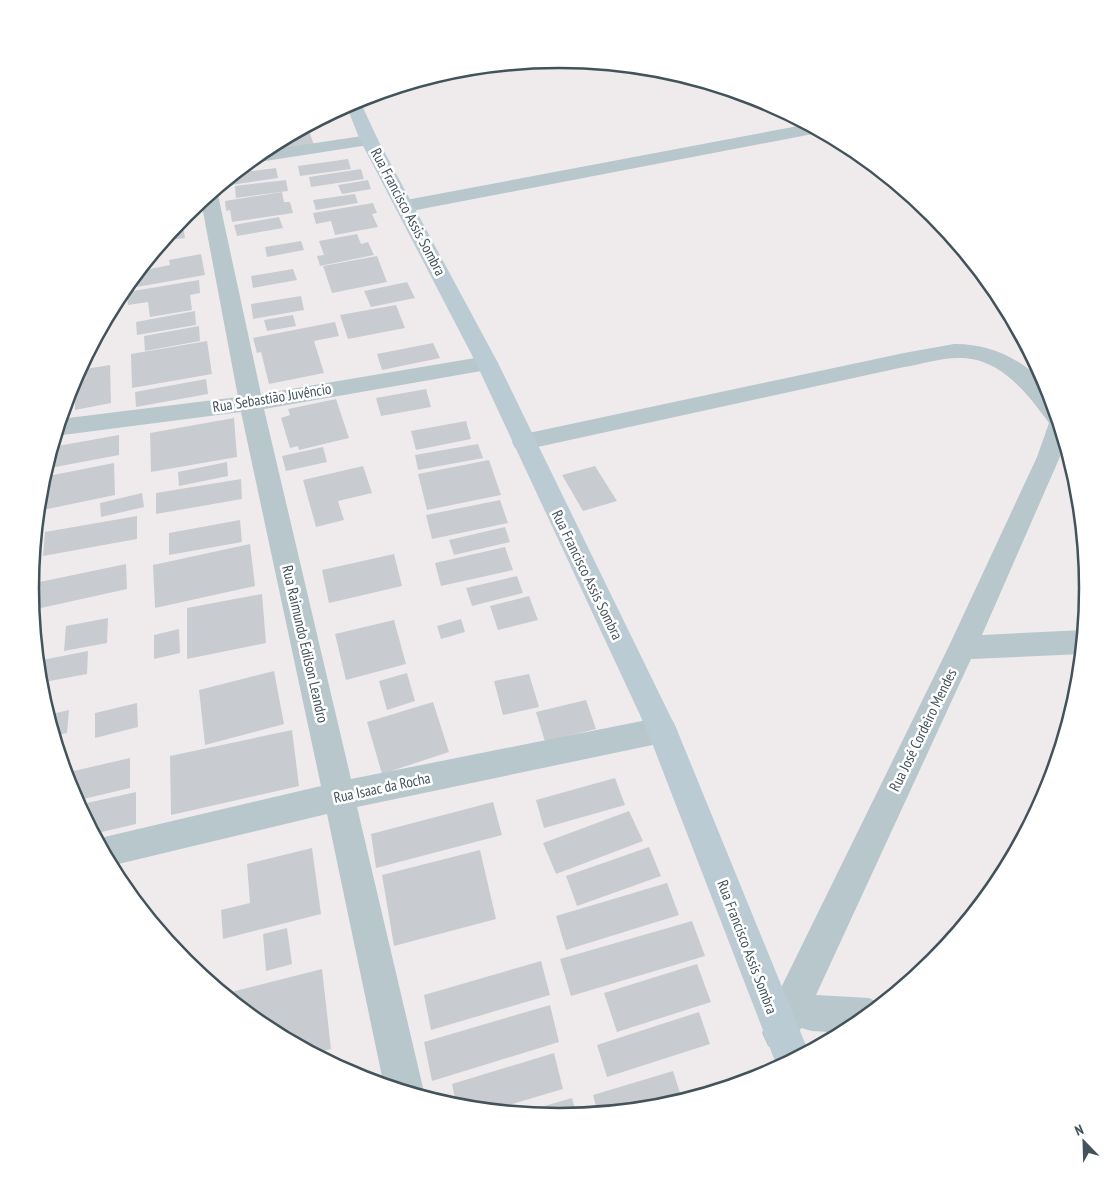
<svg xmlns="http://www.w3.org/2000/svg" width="1119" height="1177" font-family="'PT Sans Narrow',sans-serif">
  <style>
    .building { fill: #c8ccd1 }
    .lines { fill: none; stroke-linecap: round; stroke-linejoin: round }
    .street { fill: #b8c7cc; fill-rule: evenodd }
    .secondary { fill: #bacbd4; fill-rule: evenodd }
    .labels { text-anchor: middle; stroke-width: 5; stroke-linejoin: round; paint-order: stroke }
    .street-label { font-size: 15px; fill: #43535a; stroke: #fff }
    .rim { fill: none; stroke: #43535a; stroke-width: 2.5 }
  </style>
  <rect width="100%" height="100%" fill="#efebec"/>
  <path class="building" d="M327,115L331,123L306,127Z
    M308,128L314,145L259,154L302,129Z
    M348,159L351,169L300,176L298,166Z
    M276,168L278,178L231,185L230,177L235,173Z
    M361,169L364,179L311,187L309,177Z
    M286,180L288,191L236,198L235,186Z
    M368,180L371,189L342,194L338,185Z
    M282,192L284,202H290L293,213L232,222L230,210L226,211L225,201Z
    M355,194L358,203L316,210L313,200Z
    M373,203L377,213L372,214L378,227L335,235L331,221L316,224L313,213Z
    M279,217L283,228L237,236L234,225Z
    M183,227L185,238L163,241L173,229Z
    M357,234L361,244L368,242L374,255L320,266L317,256L324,255L319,241Z
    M301,241L304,250L267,257L265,247Z
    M201,254L205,275L131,288L130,281L139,271L170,265L169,260Z
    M377,256L387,282L332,293L323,266Z
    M293,269L297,280L253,288L251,276Z
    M199,280L200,293L190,295L192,310L150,317L148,302L128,305L127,292Z
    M407,282L415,298L371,307L364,291Z
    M301,296L304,310L253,319L251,304Z
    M396,305L405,328L348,339L340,315Z
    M195,311L196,325L137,335L136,322Z
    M293,315L296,326L267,331L264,320Z
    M335,322L339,336L314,341L324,373L269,384L261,352L257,353L253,338Z
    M199,326L200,341L145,351L144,336Z
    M207,341L212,374L132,388L131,354Z
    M433,343L440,358L382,370L377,354Z
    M110,365L111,403L75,410V378L79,370Z
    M206,379L208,394L136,407L135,392Z
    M70,388V406L64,407Z
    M426,389L431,407L381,416L376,398Z
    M336,399L349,438L299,450L298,446L290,448L281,418L290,415L288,409Z
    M234,418L237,457L151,472L150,433Z
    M466,421L471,439L416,450L411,431Z
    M119,435V455L50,468L52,447Z
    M478,444L483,458L418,470L415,455Z
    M323,447L327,462L286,471L282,456Z
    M489,460L501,495L427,510L418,474Z
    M227,462L228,476L179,486L178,472Z
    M114,463L115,495L38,511L43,477Z
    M363,466L372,493L338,501L344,520L316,527L303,480Z
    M595,466L617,501L583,511L562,475Z
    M241,479L242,499L156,514V493Z
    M142,493L144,507L101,517L100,503Z
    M500,500L508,523L432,539L426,515Z
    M137,516V539L43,556L45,532Z
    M240,520L242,542L169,555V533Z
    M505,527L510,542L454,555L449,540Z
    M250,544L255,586L155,608L153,565Z
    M505,547L513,570L441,586L435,563Z
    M394,554L402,586L329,603L322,570Z
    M126,564L127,589L32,610L30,584Z
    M517,576L523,593L472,606L466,588Z
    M262,594L266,643L187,659V608Z
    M529,596L538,620L498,630L490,606Z
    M108,618L107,643L64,651L66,626Z
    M461,619L465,632L441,639L437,626Z
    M394,620L406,664L346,680L335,634Z
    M179,629L180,653L154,659V635Z
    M88,651L87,674L39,683L37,661Z
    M274,671L284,724L205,745L199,690Z
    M407,673L415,701L387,710L379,681Z
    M529,674L539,707L503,715L494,681Z
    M586,700L596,729L545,742L536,712Z
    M433,702L449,752L382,774L367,722Z
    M137,703L138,727L95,738V713Z
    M69,710L67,733L54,736L47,715Z
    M292,730L299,786L171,815L170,756Z
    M130,758V788L75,801L65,773Z
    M615,778L625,805L544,828L536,800Z
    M136,792V824L93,834L78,805Z
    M493,802L502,835L376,868L371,834Z
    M629,811L643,841L556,874L543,843Z
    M649,847L661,876L577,906L566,876Z
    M312,848L321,914L223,939L221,910L250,903L247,864Z
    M480,850L496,919L394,946L382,875Z
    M667,883L679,915L566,950L556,916Z
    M692,921L705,956L571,996L560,959Z
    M287,928L292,964L266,971L263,934Z
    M541,961L550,995L431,1030L424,995Z
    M697,964L711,1002L617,1032L604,993Z
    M322,969L331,1049L312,1054L265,1029L223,994Z
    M550,1005L559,1042L432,1081L424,1042Z
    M699,1012L710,1044L607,1077L597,1045Z
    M554,1053L563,1089L489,1111L457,1108L452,1084Z
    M673,1071L683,1102L663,1108L598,1114L593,1095Z
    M572,1098L577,1116L559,1118L517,1114Z"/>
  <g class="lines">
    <path class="street" d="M809,124L823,132L406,212L399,210L396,206L399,202L406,200Z
      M369,135L375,136L378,140L375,144L253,163L248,162L262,151Z
      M214,191L218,195L261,394L487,356L495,358L498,363L495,368L487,370L264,409L351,779L662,717L673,721L677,730L673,739L662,743L357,807L424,1092L422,1097L384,1086L327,814L110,866L96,839L321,786L241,412L55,436L60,419L238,397L201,201Z
      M954,344C989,343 1030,361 1050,392C1058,404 1062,429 1066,443L982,635L1084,630L1083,654L971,659L816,995L869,998L883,1005L845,1033L812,1031L801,1028L794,1046L781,1052L768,1046L762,1033L778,994L948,648L1037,457L1049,423C1028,394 1001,359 962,358C942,357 923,364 904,367L524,450L515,448L512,442L515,436L524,434L904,353Z"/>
    <path class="secondary" d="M359,99L378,140L498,363L677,730L809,1053L778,1069L647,730L476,363L360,140L346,105Z"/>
  </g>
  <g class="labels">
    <g class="street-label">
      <text transform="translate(408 212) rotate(62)" y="5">Rua Francisco Assis Sombra</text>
      <text transform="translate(272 398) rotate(-9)" y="5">Rua Sebastião Juvêncio</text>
      <text transform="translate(587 575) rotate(64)" y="5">Rua Francisco Assis Sombra</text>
      <text transform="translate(305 644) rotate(77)" y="5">Rua Raimundo Edilson Leandro</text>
      <text transform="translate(923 730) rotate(-64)" y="5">Rua José Cordeiro Mendes</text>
      <text transform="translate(382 788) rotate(-12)" y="5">Rua Isaac da Rocha</text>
      <text transform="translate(747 947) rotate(69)" y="5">Rua Francisco Assis Sombra</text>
    </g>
  </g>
  <path d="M0 0H1119V1177H0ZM39 588a520 520 0 1 1 1040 0a520 520 0 1 1-1040 0Z" fill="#fff" fill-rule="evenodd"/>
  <path class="rim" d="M39 588a520 520 0 1 1 1040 0a520 520 0 1 1-1040 0Z"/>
  <g transform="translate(1084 1142) rotate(337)" stroke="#ffffff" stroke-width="4" paint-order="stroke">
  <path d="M0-4L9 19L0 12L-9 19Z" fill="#43535a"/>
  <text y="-8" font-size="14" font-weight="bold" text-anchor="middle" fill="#43535a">N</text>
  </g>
</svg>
